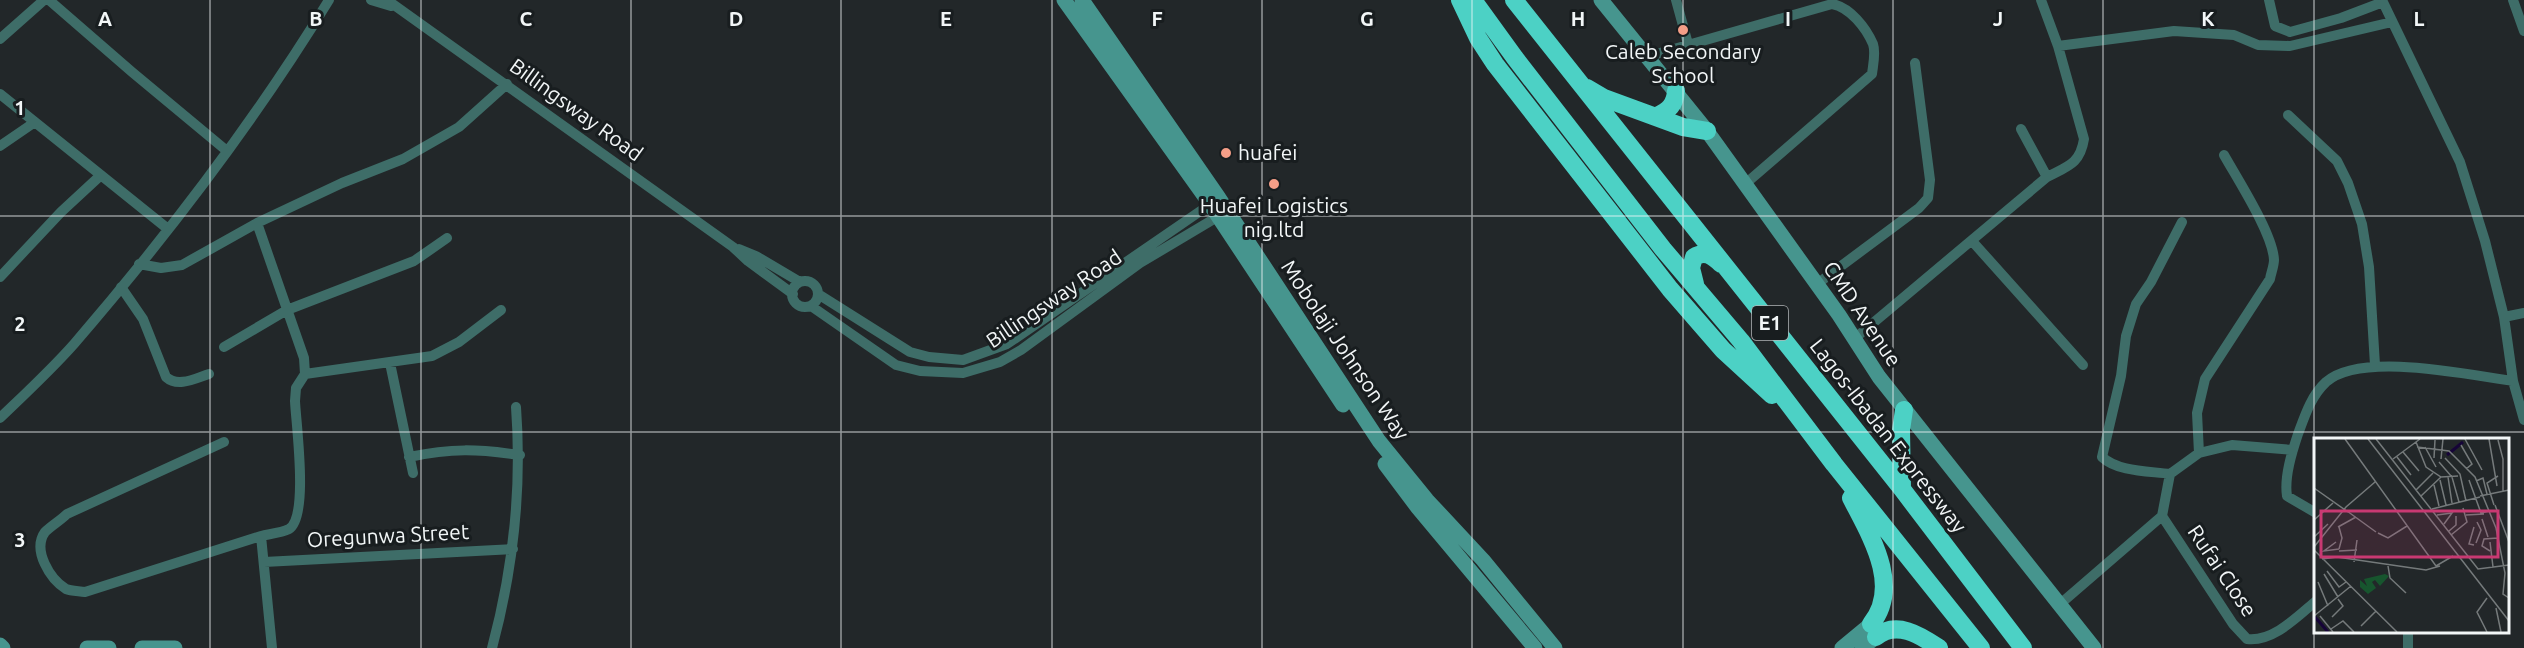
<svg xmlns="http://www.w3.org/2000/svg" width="2524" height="648" font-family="Ubuntu,sans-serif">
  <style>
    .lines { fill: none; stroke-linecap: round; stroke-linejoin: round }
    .street { stroke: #3e6d68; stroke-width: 10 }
    .secondary { stroke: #46958e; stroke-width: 15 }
    .highway { stroke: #4cd1c5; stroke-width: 18 }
    .grid { fill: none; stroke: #f2f6f7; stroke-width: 1.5; stroke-opacity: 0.55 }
    .poi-dot { fill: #f49e87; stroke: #181d1f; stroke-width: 2 }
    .labels { text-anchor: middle; stroke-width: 6; stroke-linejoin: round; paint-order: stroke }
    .shield { fill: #181d1f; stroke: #b1b5b6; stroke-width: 1.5 }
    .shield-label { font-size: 20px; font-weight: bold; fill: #f2f6f7 }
    .poi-label { font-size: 21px; fill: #f2f6f7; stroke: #181d1f }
    .street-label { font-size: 21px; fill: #f2f6f7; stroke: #181d1f }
    .inset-river { fill: none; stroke: #160438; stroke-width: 3 }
    .inset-road { fill: none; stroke: #757a7b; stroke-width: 1.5 }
    .view { fill: #c93972; fill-opacity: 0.15; stroke: #c93972; stroke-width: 3 }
    .inset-edge { fill: none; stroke: #f2f6f7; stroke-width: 3 }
    .grid-label { font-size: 20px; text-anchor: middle; font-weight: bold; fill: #f2f6f7; stroke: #181d1f; stroke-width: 6; stroke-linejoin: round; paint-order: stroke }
  </style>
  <rect width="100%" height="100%" fill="#222729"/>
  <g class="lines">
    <path class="street" d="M49,0L132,72L227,151
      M371,0L391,6
      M387,0L733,247L748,261L793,294
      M1676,0L1688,44
      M2269,0L2275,26L2290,32L2341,18L2383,2
      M2382,0L2460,162L2485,241L2504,317L2513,381L2524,420
      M2513,0L2524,31
      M0,39L44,0
      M2058,46L2174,31L2234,35L2258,45L2290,46L2392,22
      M1646,57L1832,4C1850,7 1866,28 1873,44C1876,53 1873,65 1872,74L1744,185
      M0,94L168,229
      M2288,115L2337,161L2348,183L2362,224L2369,267L2375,365
      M2021,129L2047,177
      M0,146L35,122
      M257,223L304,358L305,374L296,388L295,401C296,424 309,517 289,529C281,533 269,534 261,536L272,648
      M1972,241L2083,365
      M739,249L756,256L800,282
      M139,264L161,268L182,265L257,223L342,183L403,159L459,127L507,84
      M0,277L61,212L101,175
      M792 294a13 13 0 1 1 26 0a13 13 0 1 1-26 0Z
      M1817,284L1919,208L1928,198L1930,180L1915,63
      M121,287L143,319L166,377C178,388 196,378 209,374
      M818,294L910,352L929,357L963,360L1007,344L1215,201
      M811,306L896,365L920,371L963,373L1000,362L1021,350L1140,263L1224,213
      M2504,317L2524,313
      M1854,339L2047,177C2068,166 2080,164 2084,139L2058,46L2041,0
      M224,347L287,310L414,261L447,238
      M390,363L413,473
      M305,374L432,356L459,342L501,310
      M0,418C25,394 51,370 74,344C167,236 255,121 329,0
      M224,442L67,514C61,520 51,526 45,532C32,550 50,579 66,589C71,591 79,591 85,592L261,536
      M2199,453L2197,413L2205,379L2270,279C2271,273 2274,266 2274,260C2273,234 2238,180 2224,155
      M409,457C452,448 477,449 520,455
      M2170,474C2149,471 2118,472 2102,457L2121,376L2126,336L2136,304L2151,282L2182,222
      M2316,513L2287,496C2284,477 2292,452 2298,434C2305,415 2311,396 2326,382C2361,351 2469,375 2513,381
      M2162,516L2233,624L2247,639C2273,642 2297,617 2316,601
      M2162,516L2170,474L2199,453L2232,445L2293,450
      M264,562L513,549
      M2059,605L2162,516
      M2408,632V648
      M492,648C513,570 522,488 516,407"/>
    <path class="secondary" d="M1064,0L1210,204L1343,405
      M1082,0L1219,198L1379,441L1427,500L1483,560L1555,648
      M1601,0L1707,131L1839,315L1879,377L2094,648
      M1385,464L1418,508L1535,648
      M0,645L3,648
      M87,648H109
      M142,648H175
      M1842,648L1871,624
      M1862,648L1876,637"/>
    <path class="highway" d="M1460,0L1478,38L1495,64L1670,289L1723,350L1772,395
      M1473,0L1515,58L1663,249L1741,341L1834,464L1981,648
      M1514,0L1902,489L2023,648
      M1587,88L1604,98L1683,127L1707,131
      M1657,116C1669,110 1675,105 1676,91
      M1695,284L1691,268L1694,257C1705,250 1713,256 1721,264
      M1902,489L1901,430L1904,410
      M1851,498C1870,535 1902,586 1871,624
      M1876,637C1896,620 1920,635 1939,648"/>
  </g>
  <path class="grid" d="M210,0V648M421,0V648M631,0V648M841,0V648M1052,0V648M1262,0V648M1472,0V648M1683,0V648M1893,0V648M2103,0V648M2314,0V648M0,216H2524M0,432H2524"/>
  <g class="poi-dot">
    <circle cx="1683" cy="30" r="6"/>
    <circle cx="1226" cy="153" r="6"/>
    <circle cx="1274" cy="184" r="6"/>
  </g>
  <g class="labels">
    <rect class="shield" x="1752" y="306" width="36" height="34" rx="4.5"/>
    <g class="shield-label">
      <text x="1770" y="330">E1</text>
    </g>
    <g class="poi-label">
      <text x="1683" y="59">Caleb Secondary<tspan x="1683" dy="24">School</tspan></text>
      <text x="1238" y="160" text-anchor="start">huafei</text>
      <text x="1274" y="213">Huafei Logistics<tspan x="1274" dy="24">nig.ltd</tspan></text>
    </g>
    <g class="street-label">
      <text transform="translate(576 110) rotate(36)" y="7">Billingsway Road</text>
      <text transform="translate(1054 299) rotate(-34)" y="7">Billingsway Road</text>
      <text transform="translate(1862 314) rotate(56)" y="7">CMD Avenue</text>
      <text transform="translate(1345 350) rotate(56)" y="7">Mobolaji Johnson Way</text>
      <text transform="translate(1888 436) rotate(52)" y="7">Lagos-Ibadan Expressway</text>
      <text transform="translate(388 536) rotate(-3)" y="7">Oregunwa Street</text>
      <text transform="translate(2222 571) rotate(56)" y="7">Rufai Close</text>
    </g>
  </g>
  <g transform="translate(2314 438)">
    <rect width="195" height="195" fill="#222729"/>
    <path d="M71,136L75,138L66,148L61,142L58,144L62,150L54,156L46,149V142L53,148L50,141Z" fill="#17552e"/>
    <path class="inset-river" d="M133,17L149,4M1,179L14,194"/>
    <path class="inset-road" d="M31,1L122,128L139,118M54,1L195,183M62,1L164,131L195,127M151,1L168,32M175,1L183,48M184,2L189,21V53M102,4L112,29L127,39L144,38M147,7L158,26L152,31M103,9L135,13L161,39L182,90L191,135L189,156L195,160M111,9L122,29M89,14L105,33M83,19L97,37M120,20L121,2M131,20L146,36L152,63M79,21L106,1M127,21L129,1M125,24L138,39L145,64M134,39L138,65M126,42L132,67M155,42L167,75L175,73M162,43L169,40L173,56M120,47L125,68M0,50L34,74M102,52L119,35M107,58L127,39M166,58L195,52M195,59V84M180,67L173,45L184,38M181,67L195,104M118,71L166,59M33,73L62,94M123,77L138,75L130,86M152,77L170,76M168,81L174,99M0,82L19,65M24,89L42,79M25,89L28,100L25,111M135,93L142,87V78M64,95L74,100L93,88M137,97L153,84L149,70M0,99L14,86M22,104L10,113L25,111M176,104L179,129M162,105L167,92L163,84M160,107L155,106L160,89M0,109L32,69L61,44M0,112L83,194M25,113L43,112M176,113L168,108L170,101L184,100M8,121L23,119L112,132L126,128M40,124L43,102M74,128L76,140L92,155M13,133L25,149L32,144M10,136L24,159M4,144L14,168M182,170L187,194M0,178L37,148M6,178L19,194M18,179L29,168L24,161M47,188L62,173M17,191L29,183L40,194M173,194L163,174L173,160"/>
    <path class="view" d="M7,73H184V119H7Z"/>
    <rect width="195" height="195" class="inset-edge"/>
  </g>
  <g class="grid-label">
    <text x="105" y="26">A</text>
    <text x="316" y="26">B</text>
    <text x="526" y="26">C</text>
    <text x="736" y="26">D</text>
    <text x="946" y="26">E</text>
    <text x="1157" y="26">F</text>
    <text x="1367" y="26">G</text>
    <text x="1578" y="26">H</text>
    <text x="1788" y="26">I</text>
    <text x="1998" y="26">J</text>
    <text x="2208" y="26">K</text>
    <text x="2419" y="26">L</text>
    <text x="20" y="115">1</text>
    <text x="20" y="331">2</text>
    <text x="20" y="547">3</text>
  </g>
</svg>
